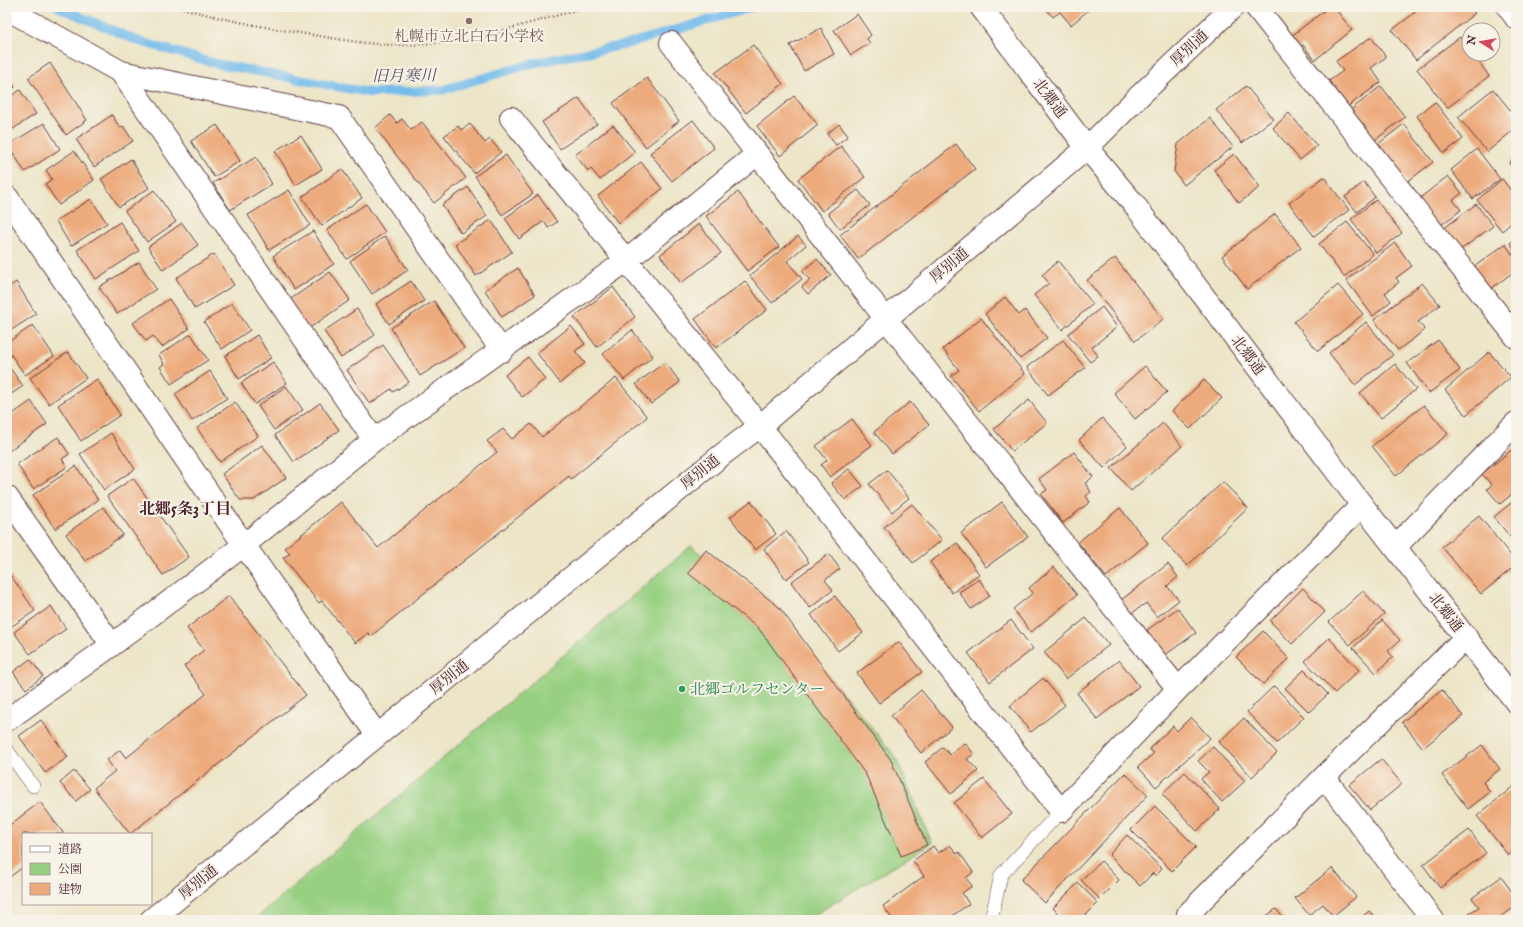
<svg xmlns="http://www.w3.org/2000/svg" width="1523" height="927" font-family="'IM FELL English','Noto Serif JP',serif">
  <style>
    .green { fill: #98d082; stroke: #717856 }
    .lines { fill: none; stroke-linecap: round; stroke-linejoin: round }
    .stream { stroke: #75bbec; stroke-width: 9 }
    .building { fill: #edaa7d }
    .service-casing { stroke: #623d42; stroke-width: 14 }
    .minor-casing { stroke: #623d42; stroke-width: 24 }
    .tertiary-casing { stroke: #623d42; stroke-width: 24 }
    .path { stroke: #623d42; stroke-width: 2.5; stroke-dasharray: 1 3; stroke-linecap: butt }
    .service { stroke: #fff; stroke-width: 13 }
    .minor { stroke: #fff; stroke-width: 22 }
    .tertiary { stroke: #fff; stroke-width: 22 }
    .education-dot { fill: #8d6e63; stroke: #f7f3e8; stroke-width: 1.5 }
    .leisure-dot { fill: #2e9e5b; stroke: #f7f3e8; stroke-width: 1.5 }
    .labels { text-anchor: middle; stroke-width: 4; stroke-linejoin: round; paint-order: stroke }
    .education-label { font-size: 15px; fill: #785e54; stroke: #f7f3e8 }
    .street-label { font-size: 15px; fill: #4a1f2b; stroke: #f7f3e8 }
    .leisure-label { font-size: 15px; fill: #27864d; stroke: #f7f3e8; text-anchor: start }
    .water-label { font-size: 16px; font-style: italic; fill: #574e65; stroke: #f7f3e8 }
    .neighbourhood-label { font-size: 16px; font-weight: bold; fill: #4a1f2b; stroke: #f7f3e8 }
  </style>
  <rect width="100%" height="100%" fill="#f7f3e8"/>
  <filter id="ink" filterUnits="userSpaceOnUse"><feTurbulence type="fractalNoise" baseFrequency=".025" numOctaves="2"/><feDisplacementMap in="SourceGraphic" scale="8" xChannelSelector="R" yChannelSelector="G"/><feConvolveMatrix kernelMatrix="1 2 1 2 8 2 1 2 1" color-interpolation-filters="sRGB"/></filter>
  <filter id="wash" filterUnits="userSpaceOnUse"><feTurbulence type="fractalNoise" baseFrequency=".012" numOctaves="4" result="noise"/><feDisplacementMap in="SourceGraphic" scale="16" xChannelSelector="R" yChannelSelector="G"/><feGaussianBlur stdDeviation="0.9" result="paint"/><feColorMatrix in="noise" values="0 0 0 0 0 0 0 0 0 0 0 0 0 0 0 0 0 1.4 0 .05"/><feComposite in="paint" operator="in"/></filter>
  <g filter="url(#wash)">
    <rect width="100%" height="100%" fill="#ece5c7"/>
    <path class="green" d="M691,546L784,622L895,756L932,843L806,920H254Z"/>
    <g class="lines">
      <path class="stream" d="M58,7L138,41L218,64L371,93L442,90L534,63L624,45L753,7"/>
    </g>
    <g id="blocks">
      <path class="building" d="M1044,7H1092L1071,25L1060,12L1053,17Z
        M1329,7H1334L1352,30L1315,60L1303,45L1294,51L1286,40Z
        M1422,7H1470L1475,13L1416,60L1392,30Z
        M857,14L871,35L867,39L870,43L851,55L834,30Z
        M821,28L834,54L804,71L790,45Z
        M1371,37L1386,57L1371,68L1381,82L1347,107L1329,81L1343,71L1336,61Z
        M1460,37L1469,49V54H1473L1489,76L1447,108L1417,69Z
        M753,45L783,84L746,113L715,73Z
        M50,63L87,120L66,135L28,78Z
        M7,75L15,87L7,92Z
        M647,78L679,121L646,147L613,103Z
        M1246,86L1273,119L1242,143L1216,110Z
        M1381,86L1405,117L1371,143L1348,112Z
        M1493,89L1516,117V128L1487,152L1458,117Z
        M20,90L36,114L7,133V99Z
        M794,96L818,125L780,156L757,126Z
        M579,98L597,124L560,149L542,122Z
        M1435,102L1463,139L1444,153L1417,116Z
        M1289,113L1317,146L1300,160L1273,128Z
        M112,115L120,128L123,126L133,141L94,167L76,139Z
        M390,115L397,123L402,119L411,130L422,122L466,178L434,203L375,128Z
        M1210,118L1233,147L1184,185L1174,171L1178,144Z
        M693,120L714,148L672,181L650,153Z
        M44,123L60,149L25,172L8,145Z
        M470,124L485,143L490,139L501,152L474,173L444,136L458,126L461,130Z
        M839,124L848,136L836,145L827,134Z
        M1404,124L1433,162L1407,182L1378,144Z
        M217,125L240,161L214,177L191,141Z
        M613,125L635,152L600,180L591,169L588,171L575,155Z
        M301,135L322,169L296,185L275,151Z
        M956,144L975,169L858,259L840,235Z
        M841,146L865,177L822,211L798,179Z
        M1477,149L1500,179L1473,199L1451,170Z
        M74,151L94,180L59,205L45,184L52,179L46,170Z
        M1234,154L1260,187L1239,203L1214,170Z
        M506,155L533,194L502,215L475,176Z
        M256,157L272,184L230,210L213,183Z
        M1516,157V172L1509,163Z
        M131,159L149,188L119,207L101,179Z
        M641,162L662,189L618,223L598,196Z
        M342,169L362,198L322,226L302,197Z
        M1448,176L1462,193L1453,200L1461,210L1437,228L1416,201Z
        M1324,177L1349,210L1314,236L1289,203Z
        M1502,179L1516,197V231L1510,224L1502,231L1477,200Z
        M1364,182L1375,197L1357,212L1345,197Z
        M468,187L487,216L461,233L442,205Z
        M154,190L176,222L147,242L125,211Z
        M289,190L310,225L269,250L248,215Z
        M858,190L870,205L840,229L828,213Z
        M738,192L779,247L747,271L706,216Z
        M538,195L557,222L548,228L544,221L519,239L505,218Z
        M91,199L107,223L71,246L56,221Z
        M1376,200L1402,233L1376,253L1351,219Z
        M366,204L385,232L347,259L327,230Z
        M1476,204L1493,226L1459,251L1443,229Z
        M1275,214L1301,247L1247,289L1222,256Z
        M491,220L512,252L476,276L455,244Z
        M120,222L139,251L96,279L77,250Z
        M1347,222L1373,254L1344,277L1319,244Z
        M182,223L198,245L163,270L148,247Z
        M699,224L721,253L681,283L660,255Z
        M313,231L334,264L294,290L273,256Z
        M385,236L408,270L372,294L350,261Z
        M798,236L806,245L787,261L802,279L772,303L750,276Z
        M1516,238V251L1510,243Z
        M1395,243L1412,266L1396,278L1399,282L1385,293L1391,301L1373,316L1346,280Z
        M1505,244L1516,259V270L1487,292L1470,270Z
        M214,254L234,285L195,309L176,278Z
        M1115,258L1163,319L1135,341L1087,280Z
        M817,259L831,275L808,294L802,287L810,280L802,271Z
        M1058,261L1093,304L1062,330L1034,295L1049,283L1042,275Z
        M139,262L156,289L117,314L99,287Z
        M518,268L535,295L502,317L485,290Z
        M330,272L350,300L308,329L288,301Z
        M411,281L424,301L389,324L376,304Z
        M745,281L767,310L716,348L695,319Z
        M16,282L36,314L7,333V288Z
        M1422,283L1440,305L1418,322L1425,330L1398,350L1374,320Z
        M1338,285L1363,314L1318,351L1294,322Z
        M613,287L635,317L597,347L574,317Z
        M1005,297L1019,315L1025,310L1047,338L1020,359L985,314Z
        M169,299L189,329L162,347L153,336L146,341L133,323Z
        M434,301L464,348L420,376L391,328Z
        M232,303L250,330L222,349L204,322Z
        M1102,307L1117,327L1092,347L1098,356L1090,362L1068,334Z
        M357,309L375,335L341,358L324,331Z
        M981,318L1025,374L979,411L951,376L959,370L943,349Z
        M1366,322L1393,355L1355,385L1329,353Z
        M33,325L54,356L25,375L7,349V343Z
        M571,326L585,344L575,351L585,363L560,383L537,353Z
        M632,330L653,356L624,380L603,354Z
        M191,334L208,360L171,384L160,367L164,364L159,355Z
        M257,335L271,358L239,379L225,356Z
        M1063,340L1085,368L1048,395L1027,367Z
        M1438,340L1460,370L1429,393L1407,363Z
        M383,345L409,382L393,392L391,389L370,404L347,370Z
        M68,352L86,378L49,404L30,378Z
        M1489,352L1511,377L1466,415L1445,390Z
        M528,357L545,379L522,397L505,375Z
        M273,362L287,383L255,404L241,383Z
        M665,362L680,382L651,404L636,384Z
        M7,364L23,386L7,397Z
        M1395,364L1416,389L1381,418L1360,393Z
        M1145,366L1167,392L1135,419L1114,393Z
        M210,371L227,398L192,421L175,394Z
        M616,378L647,417L571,479L569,476L371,636L368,633L355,643L322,601L319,603L283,558L290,553L285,548L341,502L378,548L497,452L487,441L503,429L512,439L531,424L542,437Z
        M97,379L120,415L81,441L58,405Z
        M1204,380L1222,398L1190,429L1172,411Z
        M286,386L303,410L274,430L258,406Z
        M1029,400L1047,423L1012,451L994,429Z
        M31,401L47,424L7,452V418Z
        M235,402L258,436L220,462L197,428Z
        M910,402L929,425L892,454L874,432Z
        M320,403L339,430L294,462L275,435Z
        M1424,405L1448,434L1396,476L1372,446Z
        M1102,418L1127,446L1104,468L1079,440Z
        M852,419L872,445L830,477L821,465L827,460L816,446Z
        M1163,423L1182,446L1131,491L1111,468Z
        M111,433L135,469L104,490L80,454Z
        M58,437L69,454L62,459L67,467L33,489L17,464Z
        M262,445L286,478L254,500H240L222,474Z
        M1516,446V491L1500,504L1487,489L1492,485L1482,474Z
        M1074,452L1093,477L1085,483L1091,492L1086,496L1090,502L1063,523L1041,494L1047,490L1039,479Z
        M76,466L98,500L55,529L33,495Z
        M849,469L863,486L845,500L831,483Z
        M887,470L909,498L892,512L869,484Z
        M133,478L189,557L163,575L107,496Z
        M1223,482L1248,508L1187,566L1162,539Z
        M1516,499V544L1494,517Z
        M751,501L776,534L755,550L730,517Z
        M1002,502L1028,537L986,567L961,533Z
        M912,504L942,540L913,563L884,527Z
        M103,507L123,535L85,561L66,534Z
        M1120,508L1148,543L1106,577L1078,542Z
        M1479,516L1516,562V565L1481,594L1442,547Z
        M786,531L809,562L786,579L764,549Z
        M957,543L979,574L952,593L930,562Z
        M706,550L779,607L891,760L927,845L901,856L866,775L759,629L688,573Z
        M829,554L840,569L825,580L833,590L810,608L791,582Z
        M1168,564L1178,577L1167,586L1179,600L1157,617L1146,603L1131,614L1121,600Z
        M1054,567L1077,595L1031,632L1013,609L1033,593L1029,588Z
        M7,570L35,611L9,628L7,624Z
        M979,579L990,596L971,609L959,592Z
        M1303,588L1325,612L1292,644L1270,621Z
        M1363,591L1384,614L1350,645L1329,622Z
        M229,596L306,695L130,834L94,788L115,771L107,760L120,750L126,758L206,694L184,666L204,650L187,628Z
        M835,596L863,633L838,651L811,615Z
        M51,606L66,629L30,654L14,632Z
        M1178,608L1196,633L1165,655L1147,630Z
        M1086,618L1109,645L1066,679L1044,652Z
        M1011,620L1033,649L990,682L968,653Z
        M1382,620L1400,640L1388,651L1393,657L1376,673L1353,648Z
        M1263,631L1289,659L1263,684L1236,657Z
        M1329,638L1359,670L1335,693L1305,661Z
        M899,642L922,672L879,703L857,673Z
        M30,659L43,676L26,689L13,672Z
        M1119,660L1139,686L1097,719L1077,693Z
        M1304,670L1328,694L1309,712L1285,688Z
        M1043,678L1065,705L1031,732L1010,706Z
        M1274,686L1304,717L1277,743L1247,712Z
        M921,690L952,727L921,753L891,716Z
        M1442,690L1463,716L1423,748L1402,722Z
        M1191,717L1210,738L1156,787L1138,767L1154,753L1149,749L1173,726L1177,731Z
        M1244,718L1277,753L1252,777L1219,742Z
        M41,720L68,757L45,773L19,736Z
        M965,743L974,754L967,759L978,771L951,794L925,762L943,747L950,755Z
        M1482,745L1500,769L1483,782L1490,792L1468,809L1442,775Z
        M1213,747L1245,781L1222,802L1201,779L1209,772L1198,761Z
        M1381,759L1402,784L1370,810L1349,785Z
        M74,771L90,789L76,801L60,783Z
        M1185,772L1220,809L1197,831L1162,794Z
        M1125,773L1148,795L1045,903L1021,880Z
        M984,779L1012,814L982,838L954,803Z
        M1516,784V848L1508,855L1477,816Z
        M40,802L64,834H23V867L7,879V827Z
        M1155,806L1196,847L1172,871L1131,830Z
        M1469,830L1486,853L1440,888L1423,865Z
        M1127,835L1162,869L1156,876L1153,873L1140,886L1109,855Z
        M950,845L957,854L959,852L973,872L966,878L972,886L962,893L969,904L946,920H893L883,906L924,876L913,861L933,846L938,853Z
        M1101,861L1119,880L1100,899L1081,880Z
        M1332,868L1356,897L1333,916L1323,904L1309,915L1295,898Z
        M1501,877L1516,897V906L1497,920H1474L1469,913L1479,907L1472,898Z
        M1078,883L1098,903L1081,920H1064L1053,908Z
        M1276,909L1285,920H1261Z
        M1369,911L1377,920H1358Z"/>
    </g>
  </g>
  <g filter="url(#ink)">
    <use href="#blocks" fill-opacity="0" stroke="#623d42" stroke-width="1"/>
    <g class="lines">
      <g class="service-casing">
        <path id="service" d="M7,750L33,786
          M991,920L1001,875L1061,811"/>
      </g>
      <g class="minor-casing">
        <path id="minor" d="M1256,7L1516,337
          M1508,7L1516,18
          M7,9L121,72L339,117L502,351
          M671,43L886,319L1178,689
          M121,72L374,440
          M511,118L760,426L1061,811L1178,689L1362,505
          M7,197L244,545L377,735
          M7,497L112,645
          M1395,547L1516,423
          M7,720L112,645L244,545L374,440L626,261L757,154
          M1324,777L1433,920
          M1192,920L1188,914L1324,777L1466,637"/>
      </g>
      <g class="tertiary-casing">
        <path id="tertiary" d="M981,7L1087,148L1133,203L1362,505L1516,702
          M151,920L723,454L760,426L1087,148L1133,102L1233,7"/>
      </g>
      <path class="path" d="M179,7C223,20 268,28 313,35C350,41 387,48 425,44C480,40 534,21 588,7"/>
      <use href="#service" class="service"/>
      <use href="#minor" class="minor"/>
      <use href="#tertiary" class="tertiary"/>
    </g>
  </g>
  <circle class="education-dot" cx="469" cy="21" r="4"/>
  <circle class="leisure-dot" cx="682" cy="689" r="4"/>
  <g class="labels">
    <g class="education-label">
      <text x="469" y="41">札幌市立北白石小学校</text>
    </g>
    <g class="street-label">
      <text transform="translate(1189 48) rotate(-43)" y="5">厚別通</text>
      <text transform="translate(1050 98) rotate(53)" y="5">北郷通</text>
      <text transform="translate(949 265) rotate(-40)" y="5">厚別通</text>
      <text transform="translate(1248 355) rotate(53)" y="5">北郷通</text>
      <text transform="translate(700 472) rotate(-39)" y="5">厚別通</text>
      <text transform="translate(1446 612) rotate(52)" y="5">北郷通</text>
      <text transform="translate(449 677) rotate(-39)" y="5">厚別通</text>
      <text transform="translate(198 882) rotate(-39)" y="5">厚別通</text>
    </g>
    <g class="leisure-label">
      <text x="690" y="694">北郷ゴルフセンター</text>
    </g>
    <g class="water-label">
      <text transform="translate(404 75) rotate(-1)" y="6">旧月寒川</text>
    </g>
    <g class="neighbourhood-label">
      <text x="185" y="514">北郷5条3丁目</text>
    </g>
  </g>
  <rect width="1523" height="927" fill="none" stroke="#f7f3e8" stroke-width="24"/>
  <rect x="22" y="833" width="130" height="72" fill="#f7f3e8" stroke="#b29e9c"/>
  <rect x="30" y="846" width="20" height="6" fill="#ffffff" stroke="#b29e9c"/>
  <text x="58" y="853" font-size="12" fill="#4a1f2b">道路</text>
  <rect x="30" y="863" width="20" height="12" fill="#98d082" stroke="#b29e9c"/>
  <text x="58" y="873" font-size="12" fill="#4a1f2b">公園</text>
  <rect x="30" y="883" width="20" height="12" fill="#edaa7d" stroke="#b29e9c"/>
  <text x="58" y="893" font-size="12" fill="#4a1f2b">建物</text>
  <g transform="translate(1481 42) rotate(281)"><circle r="19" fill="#f7f3e8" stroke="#b29e9c"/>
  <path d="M0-3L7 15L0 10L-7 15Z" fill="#d1495b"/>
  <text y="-6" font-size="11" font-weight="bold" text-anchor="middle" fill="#4a1f2b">N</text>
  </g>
</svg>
